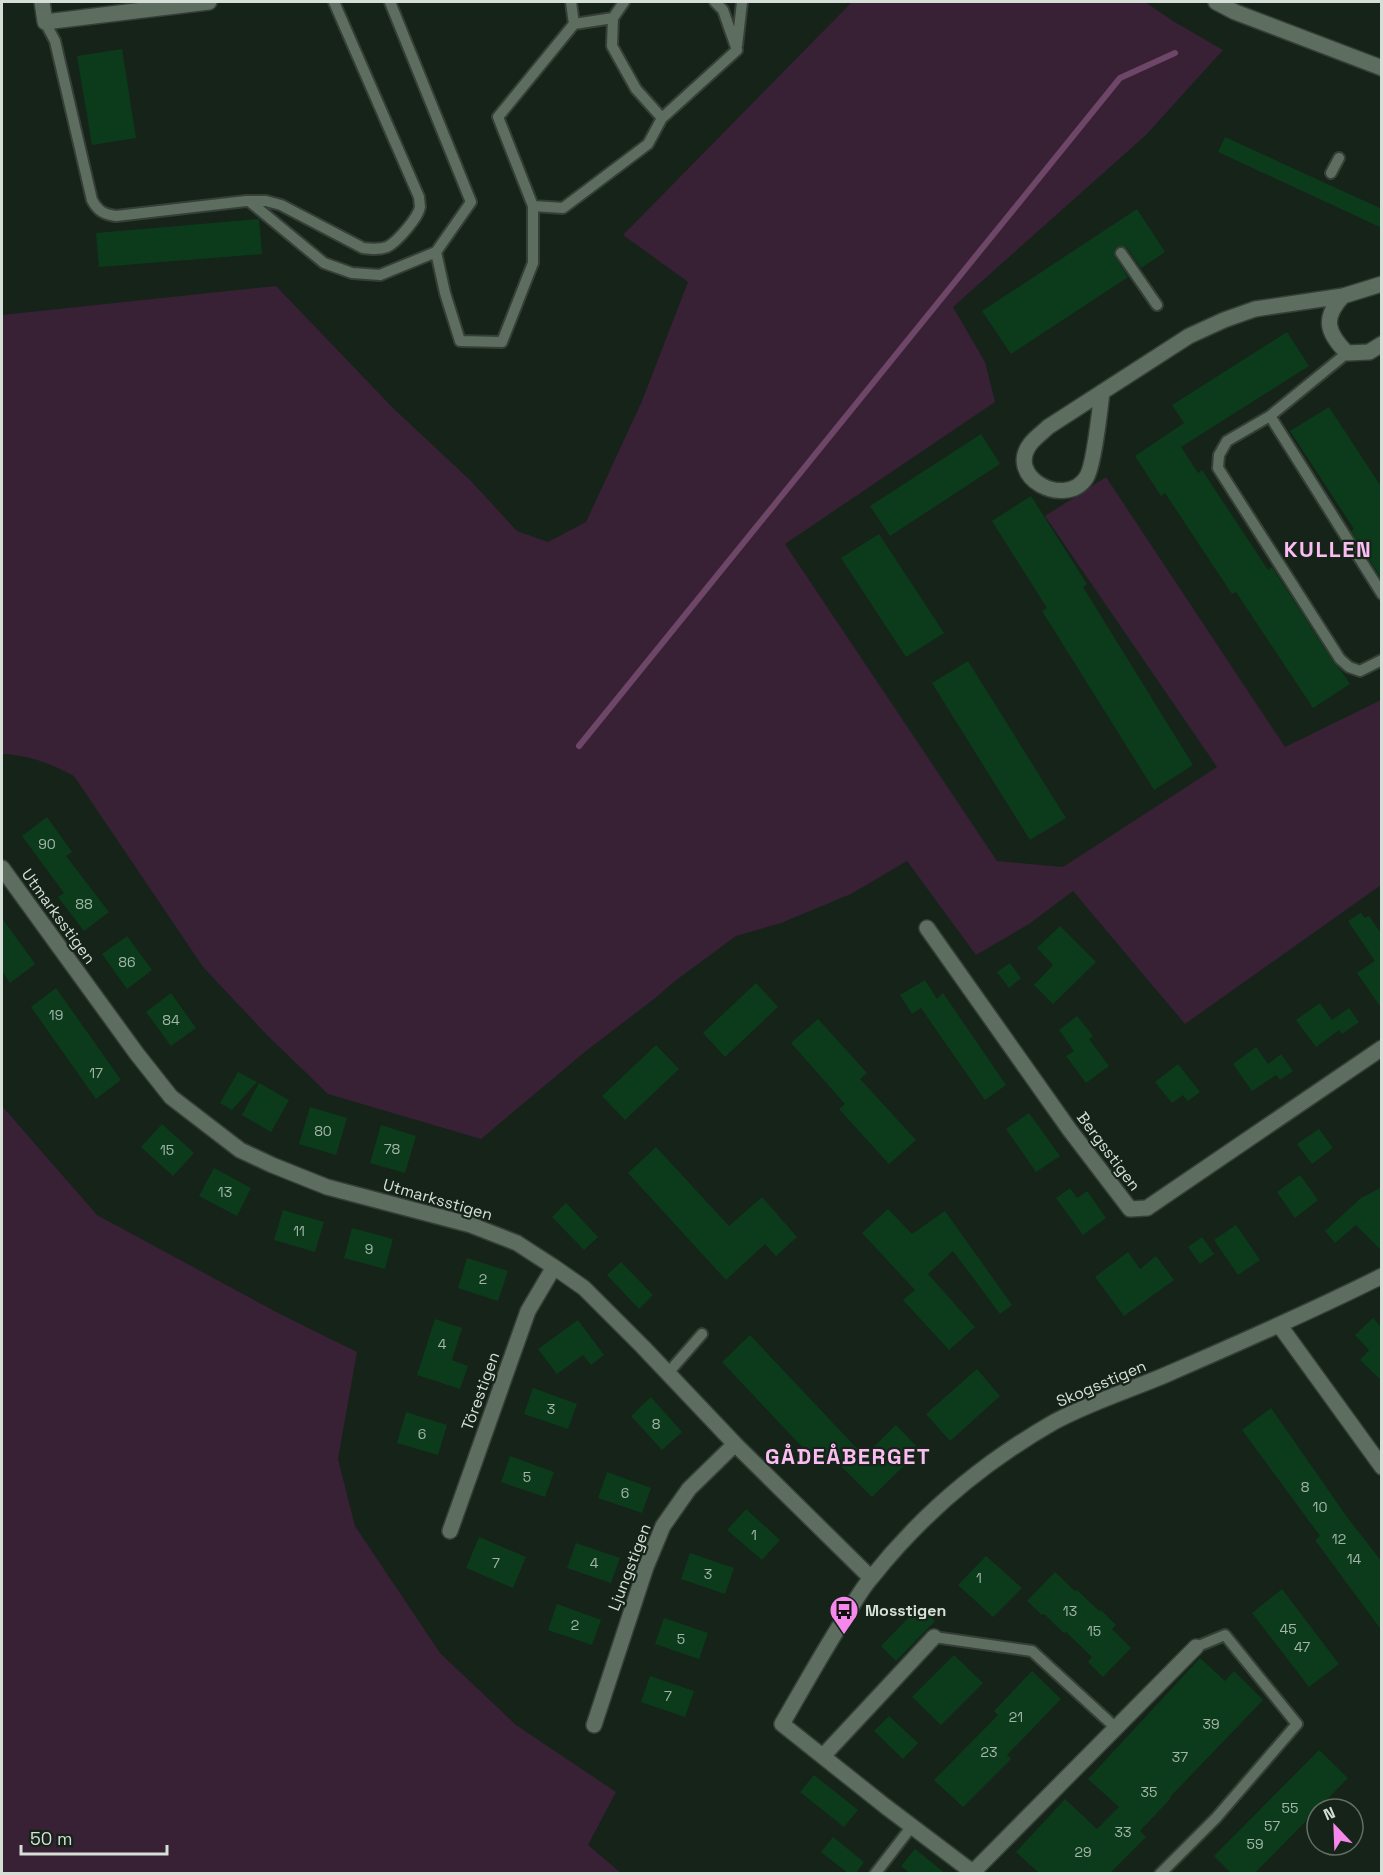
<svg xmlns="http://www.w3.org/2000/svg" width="1383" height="1875" font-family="'Space Grotesk',sans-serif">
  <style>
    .green { fill: #382035 }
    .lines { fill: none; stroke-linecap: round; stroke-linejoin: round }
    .stream { stroke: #6d4668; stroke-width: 6 }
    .building { fill: #0c3b1c }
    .lane-casing { stroke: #353f37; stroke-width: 14 }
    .street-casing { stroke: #353f37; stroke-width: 18 }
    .secondary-casing { stroke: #353f37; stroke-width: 18 }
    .lane { stroke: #5d6d60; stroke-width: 10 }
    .street { stroke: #5d6d60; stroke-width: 15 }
    .secondary { stroke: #5d6d60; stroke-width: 15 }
    .labels { text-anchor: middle; stroke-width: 4.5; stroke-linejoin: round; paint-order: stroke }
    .number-label { font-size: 14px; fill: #a3b6a8 }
    .street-label { font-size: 16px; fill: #d5dfd7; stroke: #152318 }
    .poi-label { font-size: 16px; font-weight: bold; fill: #d5dfd7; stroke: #152318; text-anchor: start }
    .district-label { font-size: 22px; font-weight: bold; letter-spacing: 1.5px; fill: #fbbcf2; stroke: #152318 }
  </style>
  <rect width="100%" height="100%" fill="#152318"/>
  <path class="green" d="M852,2H1145L1173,21L1223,50L1146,135L953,307L985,362L995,402L785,544L997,861L1063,867L1217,767L1045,516L1106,477L1285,747L1381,700V885L1185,1024L1073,891L1029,924L976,955L907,861L851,894L781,923L736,936L675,981L654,999L586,1051L481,1139L328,1094L267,1035L203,967L74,776C50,763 28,755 2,754V315L276,286L393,408L471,481L517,531L548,542L586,522L642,401L688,282L623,235Z
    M2,1106L97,1215L278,1313L357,1352L338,1459L355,1526L440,1653L516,1725L616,1792L588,1845L621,1873H2Z"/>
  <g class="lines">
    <path class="stream" d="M579,746L1120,78L1175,53"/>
  </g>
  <path class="building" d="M122,49L136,138L92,145L77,56Z
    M1225,137L1382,209V228L1218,152Z
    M1137,209L1165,252L1141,268L1127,248L1121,246L1117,247L1114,250L1115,257L1128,277L1011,354L982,311Z
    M259,219L262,254L99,267L96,233Z
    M1287,332L1309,366L1181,447L1198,473L1202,470L1268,570L1272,567L1334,663L1340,669L1350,684L1313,708L1236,592L1232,594L1165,493L1161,496L1135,456L1184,423L1172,405Z
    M1329,407L1382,488V579L1351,531L1354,529L1290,431Z
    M981,434L1000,464L890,536L870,506Z
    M1031,496L1087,584L1083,587L1193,765L1154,790L1042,611L1047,608L992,521Z
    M879,534L944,633L906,657L841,558Z
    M968,661L1066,818L1030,840L932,683Z
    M47,817L72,852L66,856L109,912L84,931L58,897L64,893L22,836Z
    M1361,913L1365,918L1369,916L1382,935V1009L1357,973L1375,961L1348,921Z
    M2,918L35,964L10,983L2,971Z
    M1060,926L1096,962L1053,1004L1034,985L1053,965L1037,948Z
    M127,936L152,970L127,989L102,954Z
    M1010,963L1021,978L1009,988L997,972Z
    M925,980L937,999L943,993L1006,1085L985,1100L921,1008L912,1014L900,995Z
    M756,983L778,1007L725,1057L703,1033Z
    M56,988L121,1080L96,1099L31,1007Z
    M171,993L196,1028L171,1046L146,1012Z
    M1320,1003L1339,1030L1316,1047L1296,1020Z
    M1349,1008L1359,1022L1342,1034L1332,1020Z
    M1077,1016L1093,1036L1089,1039L1109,1066L1086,1083L1066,1056L1074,1051L1059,1030Z
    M818,1019L867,1073L860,1079L916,1140L889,1164L839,1109L845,1104L791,1043Z
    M656,1045L679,1069L625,1120L602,1096Z
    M1256,1047L1276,1075L1252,1091L1233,1064Z
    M1281,1054L1293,1071L1280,1080L1268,1064Z
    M1178,1064L1200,1092L1188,1101L1183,1095L1172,1103L1155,1082Z
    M238,1072L257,1082L232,1110L220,1103Z
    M259,1083L289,1100L271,1132L242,1115Z
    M310,1107L347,1118L336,1155L299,1144Z
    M1029,1113L1060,1156L1036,1172L1006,1129Z
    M162,1124L194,1153L173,1176L141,1147Z
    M381,1125L416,1136L405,1173L370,1163Z
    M1319,1129L1333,1148L1312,1164L1297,1144Z
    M656,1147L729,1226L762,1197L797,1237L776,1256L765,1244L726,1280L628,1173Z
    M214,1168L251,1188L237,1216L199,1196Z
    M1300,1175L1318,1200L1295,1218L1277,1192Z
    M1382,1187V1251L1356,1225L1335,1243L1325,1231L1361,1198Z
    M1070,1188L1077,1198L1087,1191L1106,1218L1083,1235L1056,1198Z
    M566,1203L598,1237L584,1250L552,1217Z
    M888,1209L912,1234L945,1211L1012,1305L1000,1314L953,1251L928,1274L975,1327L949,1350L903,1300L915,1290L862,1233Z
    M283,1210L324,1222L315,1252L274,1240Z
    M1236,1225L1260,1260L1238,1275L1214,1240Z
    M352,1228L393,1239L385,1269L344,1258Z
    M1202,1237L1214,1254L1200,1264L1188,1247Z
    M1128,1252L1140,1269L1156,1256L1174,1280L1124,1316L1095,1277Z
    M467,1258L508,1271L498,1301L458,1288Z
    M621,1262L653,1295L639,1309L607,1275Z
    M1373,1318L1382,1328V1381L1360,1360L1369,1350L1355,1335Z
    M435,1319L462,1328L452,1360L468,1366L460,1389L417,1375Z
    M578,1320L604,1355L591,1365L583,1355L557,1374L538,1349Z
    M750,1335L864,1456L896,1425L920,1450L872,1497L832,1457L821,1467L722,1362Z
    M977,1369L1000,1396L950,1441L926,1414Z
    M533,1388L577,1404L568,1429L524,1414Z
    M651,1397L682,1432L662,1450L631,1416Z
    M1271,1408L1347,1517L1382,1562V1631L1315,1540L1320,1536L1242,1430Z
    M406,1412L447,1425L438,1455L397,1443Z
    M510,1456L554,1472L545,1497L501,1482Z
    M607,1472L651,1488L642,1513L598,1498Z
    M746,1509L780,1540L762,1560L727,1530Z
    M479,1537L526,1557L513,1588L466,1568Z
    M576,1543L620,1558L611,1583L567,1568Z
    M690,1553L734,1568L725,1594L681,1579Z
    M986,1556L1022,1588L993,1617L958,1585Z
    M1055,1572L1075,1591L1077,1590L1099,1611L1101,1610L1116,1625L1112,1629L1131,1648L1103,1677L1088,1662L1092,1657L1066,1632L1064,1633L1044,1614L1042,1615L1027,1601Z
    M1282,1589L1339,1664L1309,1687L1252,1613Z
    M557,1604L601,1620L592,1645L548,1630Z
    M920,1606L935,1621L896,1661L881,1646Z
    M664,1618L708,1633L699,1659L655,1644Z
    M954,1655L983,1683L941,1725L912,1697Z
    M1200,1658L1225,1681L1234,1671L1263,1700L1170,1797L1171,1798L1140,1831L1146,1837L1109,1874H1040L1016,1852L1065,1799L1097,1829L1119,1807L1088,1779Z
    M1032,1671L1061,1699L1007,1755L1011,1759L963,1807L934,1780L998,1715L994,1711Z
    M650,1676L694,1691L685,1717L641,1702Z
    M889,1716L918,1743L903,1759L874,1731Z
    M1319,1750L1348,1778L1254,1874H1232L1214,1856Z
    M814,1775L858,1810L844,1827L800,1792Z
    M833,1837L864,1862L855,1874H849L821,1852Z
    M915,1849L946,1874H911L901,1866Z"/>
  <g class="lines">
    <g class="lane-casing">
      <path id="lane" d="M613,18L612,46L636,89L662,118L737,50L723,10L715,2
        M45,22L55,41L92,200C98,211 103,214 116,216L246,201H266L281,205L363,248C371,249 379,250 387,247C397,242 418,218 420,207C420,206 419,198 419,197L334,2
        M574,24L613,18L624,2
        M737,46L742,2
        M1331,173L1339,158
        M249,201L324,263L352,273L380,275L436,252L471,202L390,2
        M533,206L563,208L648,144L662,118
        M436,252L445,293L460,341L502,342L533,263V206L498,117L574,24L571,2
        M1121,253L1157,305
        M1347,353L1270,416L1227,441L1219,455L1218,468L1340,659L1349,667L1360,671L1382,660
        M1270,416L1382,594
        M668,1373L702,1334
        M934,1637L1032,1651L1116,1728
        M875,1874L912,1826
        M1160,1874L1216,1818L1297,1724L1225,1635L1196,1647"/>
    </g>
    <g class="street-casing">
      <path id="street" d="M42,2L45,22L209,2
        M1343,296C1322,318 1327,333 1347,353L1369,352L1382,344
        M1102,392C1100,409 1094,467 1086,478C1065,509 1004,477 1031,443C1036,437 1043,432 1048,427L1189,336L1224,320L1255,309L1343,296L1382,284
        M2,868L137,1054L171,1097L240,1150L272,1165L327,1187L471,1225L517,1243L554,1267L584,1288L643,1347L735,1444L871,1578
        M927,928L1069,1129L1130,1209L1147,1208L1382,1048
        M1280,1326L1382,1467
        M450,1531L528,1311L554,1267
        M594,1725L646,1567L663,1526L689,1489L735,1444
        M823,1756L934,1637
        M973,1872L1196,1647
        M975,1874L885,1806L782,1724C804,1686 825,1648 849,1611C856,1599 863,1587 872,1577C922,1514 984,1462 1054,1422C1089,1403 1127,1391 1163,1376C1237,1344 1310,1312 1382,1276"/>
    </g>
    <g class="secondary-casing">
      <path id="secondary" d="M1216,2L1235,12L1382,68"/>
    </g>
    <use href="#lane" class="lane"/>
    <use href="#street" class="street"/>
    <use href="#secondary" class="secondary"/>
  </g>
  <defs>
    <g id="bus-pin" transform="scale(1.5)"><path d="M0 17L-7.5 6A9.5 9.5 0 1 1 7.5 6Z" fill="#f788eb" stroke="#152318"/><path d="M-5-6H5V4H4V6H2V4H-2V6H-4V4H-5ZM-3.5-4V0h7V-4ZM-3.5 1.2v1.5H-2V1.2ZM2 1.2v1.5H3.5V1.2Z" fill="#111"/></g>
  </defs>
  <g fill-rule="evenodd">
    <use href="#bus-pin" x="844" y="1610"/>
  </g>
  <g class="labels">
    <g class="number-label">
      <text x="47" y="849">90</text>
      <text x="84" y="909">88</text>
      <text x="127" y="967">86</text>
      <text x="56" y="1020">19</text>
      <text x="171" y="1025">84</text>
      <text x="96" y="1078">17</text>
      <text x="323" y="1136">80</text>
      <text x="392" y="1154">78</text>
      <text x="167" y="1155">15</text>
      <text x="225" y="1197">13</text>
      <text x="299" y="1236">11</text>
      <text x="369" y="1254">9</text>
      <text x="483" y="1284">2</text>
      <text x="442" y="1349">4</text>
      <text x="551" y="1414">3</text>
      <text x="656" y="1429">8</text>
      <text x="422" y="1439">6</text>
      <text x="527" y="1482">5</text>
      <text x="1305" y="1492">8</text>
      <text x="625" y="1498">6</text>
      <text x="1320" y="1512">10</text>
      <text x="754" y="1540">1</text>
      <text x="1339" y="1544">12</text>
      <text x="1354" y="1564">14</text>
      <text x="496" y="1568">7</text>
      <text x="594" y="1568">4</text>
      <text x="708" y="1579">3</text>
      <text x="979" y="1583">1</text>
      <text x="1070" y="1616">13</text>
      <text x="575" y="1630">2</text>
      <text x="1288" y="1634">45</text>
      <text x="1094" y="1636">15</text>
      <text x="681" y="1644">5</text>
      <text x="1302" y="1652">47</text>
      <text x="668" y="1701">7</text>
      <text x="1016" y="1722">21</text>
      <text x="1211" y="1729">39</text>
      <text x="989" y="1757">23</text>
      <text x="1180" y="1762">37</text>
      <text x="1149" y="1797">35</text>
      <text x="1290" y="1813">55</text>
      <text x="1272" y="1831">57</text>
      <text x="1123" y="1837">33</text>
      <text x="1255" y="1849">59</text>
      <text x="1083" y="1857">29</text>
    </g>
    <g class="street-label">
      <text transform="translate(59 916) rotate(54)" y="6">Utmarksstigen</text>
      <text transform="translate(1109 1151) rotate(53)" y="6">Bergsstigen</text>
      <text transform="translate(438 1199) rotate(16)" y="6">Utmarksstigen</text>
      <text transform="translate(1101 1383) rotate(-23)" y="6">Skogsstigen</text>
      <text transform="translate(480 1391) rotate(-70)" y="6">Törestigen</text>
      <text transform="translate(629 1567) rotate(-69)" y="6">Ljungstigen</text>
    </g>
    <g class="poi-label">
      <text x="865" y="1616">Mosstigen</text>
    </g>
    <g class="district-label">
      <text x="1328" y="557">KULLEN</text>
      <text x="848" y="1464">GÅDEÅBERGET</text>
    </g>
  </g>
  <rect width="1383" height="1875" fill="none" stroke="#d5dfd7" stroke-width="6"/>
  <g transform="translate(1335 1827) rotate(337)"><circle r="28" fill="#152318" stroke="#626e64" stroke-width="1.5"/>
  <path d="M0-4.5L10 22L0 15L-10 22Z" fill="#f788eb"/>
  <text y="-9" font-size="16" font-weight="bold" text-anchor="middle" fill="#d5dfd7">N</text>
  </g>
  <path d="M21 1845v9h146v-9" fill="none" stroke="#d5dfd7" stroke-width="3"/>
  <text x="30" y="1845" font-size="18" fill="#d5dfd7" stroke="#152318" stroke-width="4.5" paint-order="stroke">50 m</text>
</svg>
